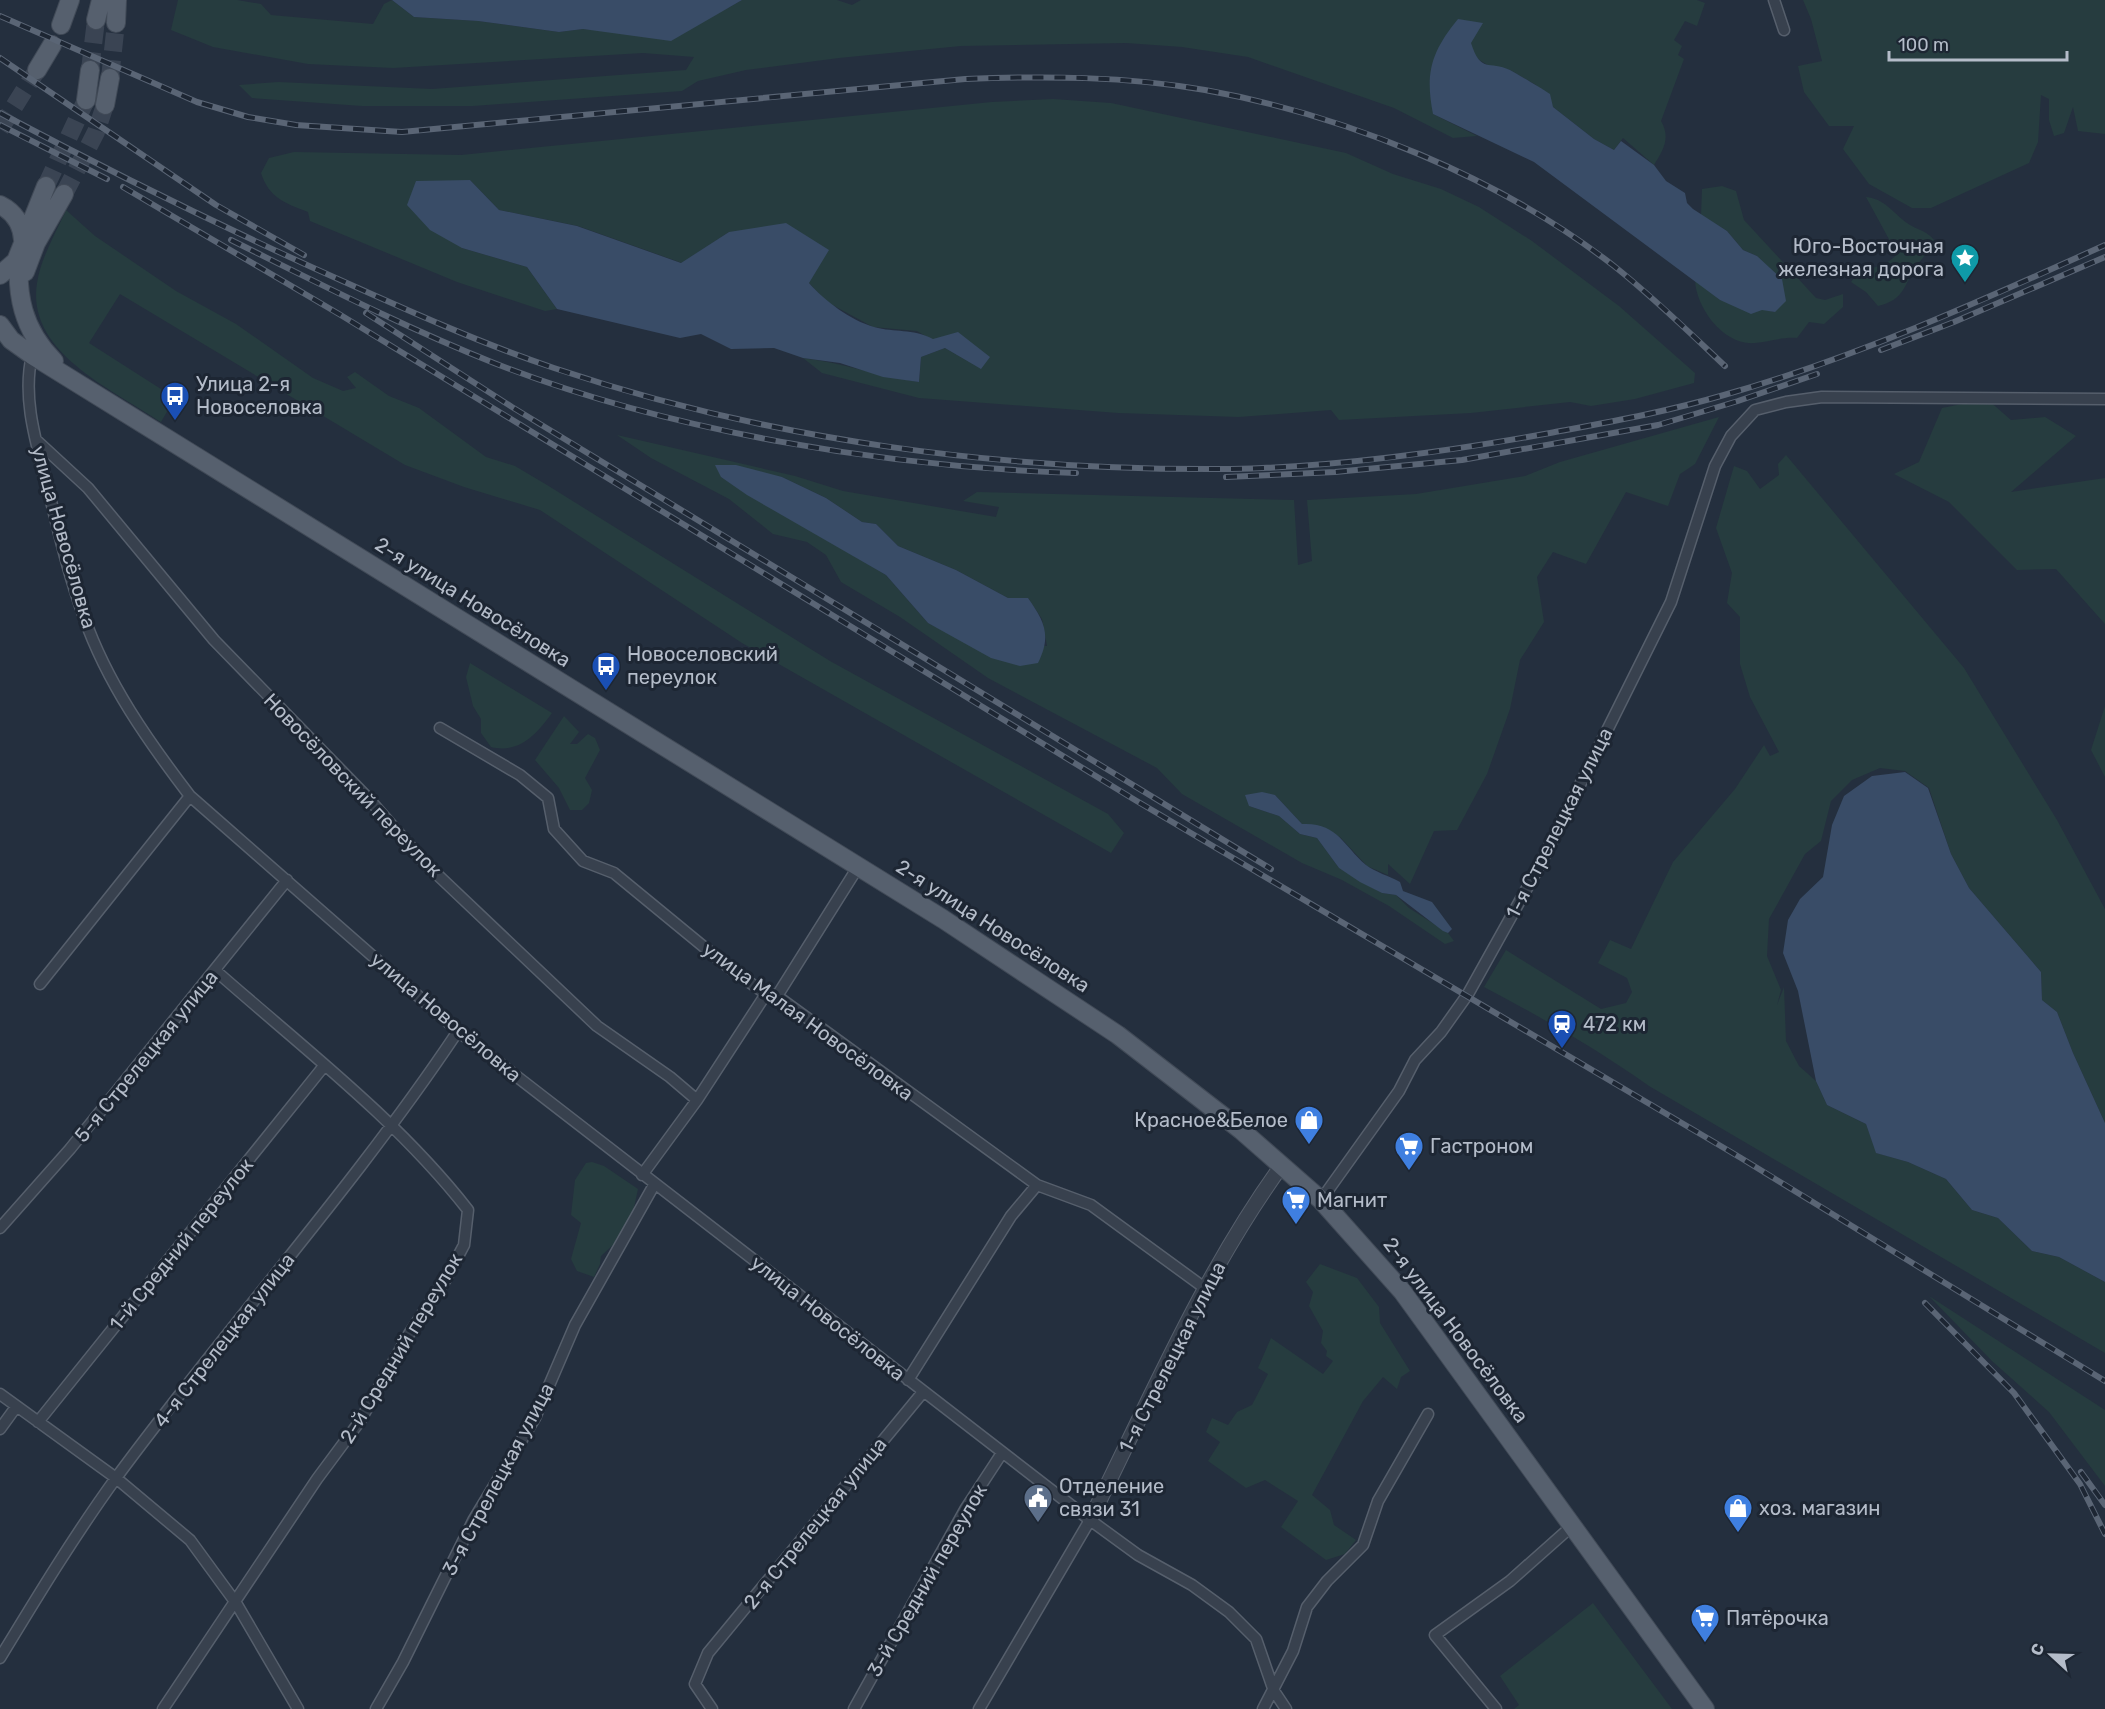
<svg xmlns="http://www.w3.org/2000/svg" width="2105" height="1709" font-family="Rubik,sans-serif">
  <style>
    .green { fill: #263c3f; fill-rule: evenodd }
    .water { fill: #394c67 }
    .lines { fill: none; stroke-linecap: round; stroke-linejoin: round }
    .primary-tunnel { stroke: #3a4453; stroke-width: 18; stroke-dasharray: 18 9; stroke-linecap: butt }
    .minor-casing { stroke: #565f6c; stroke-width: 13 }
    .tertiary-casing { stroke: #565f6c; stroke-width: 16 }
    .primary-casing { stroke: #414a57; stroke-width: 20 }
    .minor { stroke: #38414e; stroke-width: 10 }
    .tertiary { stroke: #38414e; stroke-width: 14 }
    .primary { stroke: #56606e; stroke-width: 18 }
    .rail-casing { stroke: #5a6575; stroke-width: 6 }
    .rail { stroke: #1d2633; stroke-width: 4; stroke-dasharray: 11; stroke-linecap: butt }
    .labels { text-anchor: middle; stroke-width: 6; stroke-linejoin: round; paint-order: stroke }
    .poi-label { font-size: 20px; fill: #b4bcc9; stroke: #1d2633; text-anchor: start }
    .street-label { font-size: 20px; fill: #b4bcc9; stroke: #1d2633 }
  </style>
  <rect width="100%" height="100%" fill="#242f3e"/>
  <path class="green" d="M178,0H237L261,4L271,15L373,24L384,4L392,0L414,17L478,21L559,32L583,29L610,31L728,8L742,0H837L852,5L861,0H1697L1705,3L1697,26L1685,21L1674,40L1682,46L1678,55L1684,59L1661,121C1671,138 1663,150 1654,165L1623,138L1614,150L1594,139L1553,107L1536,85L1510,70L1491,67L1476,58L1458,19L1433,114L1477,136L1453,138L1394,108L1248,57L1182,47L1126,43L961,46L839,58L746,70L698,81L682,91L473,106H362L252,98L239,85L278,82L432,89L686,70L694,57L643,53L393,68L308,64L213,47L171,30Z
    M1803,0H2105V134L2078,131L2073,107L2064,133L2054,136L2049,120V99L2041,95L2038,142L2029,163L1931,208H1912L1869,184L1843,149L1854,126H1829L1804,92L1798,66L1822,61L1811,19Z
    M1053,99L1111,103L1346,153L1393,174L1441,189L1479,207L1532,241L1619,306L1695,373L1694,383L1635,399L1591,406L1570,402L1471,413L1339,420L1331,410L1239,417L1118,413L919,398L822,373L803,358C843,363 879,376 919,382L921,357L945,348L981,369L917,331L873,327L827,302L809,283L729,232L682,263L578,226L499,210L470,180L462,248L527,267L557,309L545,311L457,282L310,221L308,212C285,203 269,198 261,173L269,158L294,152L461,155L992,102Z
    M1722,186L1736,191L1744,220L1816,298L1825,300L1843,294V307L1824,324L1809,322L1797,338C1781,337 1769,342 1755,343C1724,346 1696,308 1695,280L1720,300L1775,312L1757,256L1743,250L1727,231L1701,215L1702,189Z
    M1866,197C1885,199 1892,212 1907,223C1918,231 1925,229 1935,241C1930,251 1923,257 1917,265C1904,284 1905,300 1878,306L1866,292L1851,282C1863,264 1883,271 1897,254Z
    M66,210L95,236L176,291L236,324L313,378L343,391L356,388L347,377L355,372L389,396L419,408L486,457L515,466L547,485L830,661L1108,814L1124,833L1111,853L742,643L540,510L464,487L405,465L120,294L89,343L175,398L161,422C112,389 26,352 37,283C41,257 56,233 66,210Z
    M1987,399L2011,420L2045,417L2076,436L2011,492L2105,478V624L2056,569L2017,570L1949,502L1894,474L1919,462L1942,408Z
    M1719,417L1695,464L1680,474L1668,506L1626,492L1586,564L1553,552L1537,577L1544,622L1520,660L1510,709L1487,774L1457,830L1434,831L1410,884L1388,864V875L1367,866L1340,837L1302,824L1275,795L1249,806L1279,816L1300,834L1317,838L1339,868L1382,893L1396,895L1409,908L1448,933L1454,941L1445,944L1389,906L1342,880L1302,863L1182,794L1157,768L988,678L900,617L841,582L826,555L807,542L773,534L729,499L651,458L617,435L795,476L843,491L996,517L999,507L963,501L977,492L1294,500L1298,565L1312,561L1307,500L1416,494L1525,476L1560,462ZM721,477H782L826,498L862,522L876,524L898,546L956,570L1008,598H1028L1042,619L1047,646L956,637L928,623L886,575Z
    M1786,455L1964,668L2057,820L2105,909V1123L2073,1053L2057,1012L2042,1000L2041,972L1969,888L1951,854L1929,788L1905,771L1880,768L1852,780L1831,801L1821,841L1805,854L1769,919L1767,956L1781,990L1777,1005L1784,987L1786,1041L1799,1066L1816,1081L1827,1105L1866,1124L1877,1153L1908,1162L1946,1179L1972,1210L1998,1218L2032,1251L2059,1257L2105,1282V1353L1649,1086C1597,1049 1541,1017 1484,987L1506,950L1601,1009L1626,1003L1632,992L1627,978L1598,963L1610,940L1631,949L1673,862L1735,789L1764,745L1770,756L1779,752L1750,697L1740,664V617L1727,603L1732,573L1716,528L1734,466L1747,471L1760,489L1779,475L1778,464Z
    M470,663L552,713C537,734 519,754 491,747L481,733V719L473,706L466,677Z
    M2105,706V777L2091,750Z
    M564,716L579,732L570,744H577L588,734L595,738L600,750L585,778L592,790L589,803L582,810H570L559,788L535,760Z
    M592,1162L604,1166L638,1189L633,1212L615,1243L601,1256L600,1264L594,1277L577,1271L571,1259L581,1223L571,1215L575,1180L586,1163Z
    M1320,1264L1357,1278L1379,1307L1380,1323L1410,1371L1401,1377L1397,1389L1383,1377L1363,1401L1312,1495L1330,1510L1334,1525L1356,1540L1345,1554L1326,1560L1281,1527L1298,1501L1265,1480L1246,1488L1208,1461L1220,1442L1206,1432L1212,1418L1228,1425L1237,1412L1252,1405L1268,1374L1258,1368L1271,1338L1323,1374L1333,1361L1326,1356L1327,1351L1321,1343L1323,1331L1309,1306L1313,1292L1306,1282Z
    M1929,1296L2105,1410V1486L2049,1412L1992,1361Z
    M1593,1603L1672,1709H1514L1519,1705L1500,1676Z"/>
  <path class="water" d="M392,0H742L671,41L583,29L559,32L478,21L414,17Z
    M1458,19L1483,23L1471,43C1481,74 1489,60 1510,70C1521,76 1539,87 1550,94L1553,107L1594,139L1614,150L1621,141L1654,165L1666,181L1685,193L1687,203L1693,209L1727,231L1743,250L1757,256L1782,279L1786,301L1775,312L1762,310L1751,314L1720,300L1534,162L1433,114C1425,73 1431,52 1458,19Z
    M470,180L499,210L577,226L681,263L729,232L786,223L829,250L809,283C825,301 850,320 874,327C896,333 911,328 933,339L958,332L990,357L981,369L945,348L921,357L919,382L883,377L840,363L803,358L774,348L731,349L701,334L680,338L557,309L527,267L462,248L430,230L407,205L416,181Z
    M715,465H736L782,477L826,498L862,522L876,524L898,546L956,570L1008,598H1028C1044,621 1052,635 1038,663L1020,666L991,658L928,623L886,575L747,495L721,477Z
    M1905,772L1928,788L1951,854L1969,888L2041,972L2042,1000L2057,1012L2073,1053L2105,1123V1282L2059,1257L2032,1251L1998,1218L1972,1210L1946,1179L1908,1162L1876,1153L1866,1124L1827,1105L1816,1081L1798,991L1783,953L1788,920L1800,899L1823,877L1832,825L1844,796L1872,776Z
    M1262,792L1275,795L1302,824C1337,822 1343,845 1366,865C1375,872 1389,876 1400,882L1403,891L1432,902L1452,929L1448,933L1443,931L1396,895L1382,893L1360,882L1339,868L1317,838L1300,834L1279,816L1249,806L1245,795Z"/>
  <g class="lines">
    <path class="primary-tunnel" d="M90,70L96,20
      M110,78L116,23
      M0,129L37,70
      M46,186L86,100
      M64,194L96,132L105,105"/>
    <g class="minor-casing">
      <path id="minor" d="M1774,0L1784,30
        M32,355C22,398 36,442 47,485C58,529 68,574 84,617C107,683 148,741 190,796L458,1031L1090,1520L1138,1555L1192,1585L1229,1612L1256,1639L1274,1691L1286,1709
        M36,440L88,488L214,640L369,799L424,862L597,1026L670,1077L697,1100
        M440,728L520,775L548,798L554,829L583,861L614,873L732,970L766,994L777,996L1037,1185L1091,1205L1206,1289
        M40,984L190,796
        M777,996L858,867
        M642,1175L697,1100L766,994
        M1321,1200L1399,1091L1415,1060L1441,1032L1468,994L1541,863L1671,602L1715,466L1731,436L1755,410L1786,402L1822,397L2105,399
        M0,1228L70,1149L287,880
        M908,1380L1011,1216L1037,1185
        M0,1394L116,1478L190,1540L236,1603L298,1709
        M38,1422L324,1066
        M0,1429L16,1407
        M0,1658C37,1597 74,1536 116,1478C227,1327 354,1187 458,1031
        M163,1709L317,1479L360,1421L409,1334L446,1279L464,1245L468,1210C397,1119 302,1047 216,971
        M376,1709L403,1662L474,1519L535,1418L575,1325L654,1185
        M712,1709L695,1684L708,1653L923,1392
        M854,1709L966,1508L1002,1453
        M979,1709L1090,1520
        M1263,1709L1293,1651L1307,1607L1327,1581L1363,1545L1378,1501L1428,1414
        M1496,1709L1435,1635L1510,1581L1572,1526"/>
    </g>
    <g class="tertiary-casing">
      <path id="tertiary" d="M1090,1520C1150,1400 1203,1274 1282,1165"/>
    </g>
    <g class="primary-casing">
      <path id="primary" d="M96,20L101,0
        M116,23L117,0
        M61,25L70,0
        M37,70L52,45
        M86,100L90,70
        M105,105L110,78
        M0,205C14,212 22,224 23,240
        M20,251C15,294 23,330 54,361
        M25,272L36,243L64,194
        M0,275L16,261L46,186
        M0,325L11,340L32,355L943,919L1118,1035L1241,1130L1321,1200L1402,1291L1705,1709"/>
    </g>
    <use href="#minor" class="minor"/>
    <use href="#tertiary" class="tertiary"/>
    <use href="#primary" class="primary"/>
    <g class="rail-casing">
      <path id="rail" d="M0,16L197,102L248,117L296,125L402,132L965,79C1044,76 1126,76 1205,90C1345,115 1501,178 1614,266C1653,297 1689,332 1725,366
        M0,58L216,205L304,255
        M0,113C111,172 224,228 338,279C409,311 480,343 554,368C770,441 1003,471 1231,469C1338,467 1445,452 1550,433C1609,422 1666,412 1724,395C1855,358 1981,301 2105,245
        M0,125L107,179
        M123,187L339,314L1135,800L1741,1158L2105,1381
        M231,240C318,283 404,327 494,363C670,432 887,467 1076,473
        M366,313L512,407L1271,869
        M1881,350L1954,322L2105,257
        M1226,477L1335,472L1462,460L1658,425L1738,401L1817,374
        M1925,1303L2014,1393L2080,1484L2105,1534
        M2081,1472L2105,1505"/>
    </g>
    <use href="#rail" class="rail"/>
  </g>
  <defs>
    <g id="sight-pin" transform="scale(1.5)"><path d="M0 17L-7.5 6A9.5 9.5 0 1 1 7.5 6Z" fill="#0f9aa8" stroke="#1d2633"/><path d="M0-6L1.8-2.2L6-1.7L2.9 1.2L3.7 5.4L0 3.3L-3.7 5.4L-2.9 1.2L-6-1.7L-1.8-2.2Z" fill="#fff"/></g>
    <g id="bus-pin" transform="scale(1.5)"><path d="M0 17L-7.5 6A9.5 9.5 0 1 1 7.5 6Z" fill="#1a4fb4" stroke="#1d2633"/><path d="M-5-6H5V4H4V6H2V4H-2V6H-4V4H-5ZM-3.5-4V0h7V-4ZM-3.5 1.2v1.5H-2V1.2ZM2 1.2v1.5H3.5V1.2Z" fill="#fff"/></g>
    <g id="station-pin" transform="scale(1.5)"><path d="M0 17L-7.5 6A9.5 9.5 0 1 1 7.5 6Z" fill="#1a4fb4" stroke="#1d2633"/><path d="M-3-6H3Q5-6 5-4V2Q5 4 3 4L4.5 6H3L1.5 4h-3L-3 6H-4.5L-3 4Q-5 4-5 2V-4Q-5-6-3-6ZM-3.5-4v3h7v-3ZM-3.5 1v1.5H-2V1ZM2 1v1.5H3.5V1Z" fill="#fff"/></g>
    <g id="shop-pin" transform="scale(1.5)"><path d="M0 17L-7.5 6A9.5 9.5 0 1 1 7.5 6Z" fill="#3f7fe0" stroke="#1d2633"/><path d="M-5-2.5h2.3a2.7 3.5 0 0 1 5.4 0H5L5.5 6h-11ZM-1.5-2.5h3a1.5 2.3 0 0 0-3 0Z" fill="#fff"/></g>
    <g id="supermarket-pin" transform="scale(1.5)"><path d="M0 17L-7.5 6A9.5 9.5 0 1 1 7.5 6Z" fill="#3f7fe0" stroke="#1d2633"/><path d="M-6-5.5h2.5l.6 2H6L4.5 2H-2.5L-4.4-4H-6ZM-1.5 3.2a1.3 1.3 0 1 0 .1 0ZM3 3.2a1.3 1.3 0 1 0 .1 0Z" fill="#fff"/></g>
    <g id="civic-pin" transform="scale(1.5)"><path d="M0 17L-7.5 6A9.5 9.5 0 1 1 7.5 6Z" fill="#5c6f8a" stroke="#1d2633"/><path d="M-.6-6.5H3V-4.5H.6V-3L4-1V1h2V6H-6V1h2V-1L-.6-3ZM-1.2 2.5V6h2.4V2.5Z" fill="#fff"/></g>
  </defs>
  <g fill-rule="evenodd">
    <use href="#sight-pin" x="1965" y="258"/>
    <use href="#bus-pin" x="175" y="396"/>
    <use href="#bus-pin" x="606" y="666"/>
    <use href="#station-pin" x="1562" y="1024"/>
    <use href="#shop-pin" x="1309" y="1120"/>
    <use href="#supermarket-pin" x="1409" y="1146"/>
    <use href="#supermarket-pin" x="1296" y="1200"/>
    <use href="#civic-pin" x="1038" y="1498"/>
    <use href="#shop-pin" x="1738" y="1508"/>
    <use href="#supermarket-pin" x="1705" y="1618"/>
  </g>
  <g class="labels">
    <g class="poi-label">
      <text x="1944" y="253" text-anchor="end">Юго-Восточная<tspan x="1944" dy="23">железная дорога</tspan></text>
      <text x="196" y="391">Улица 2-я<tspan x="196" dy="23">Новоселовка</tspan></text>
      <text x="627" y="661">Новоселовский<tspan x="627" dy="23">переулок</tspan></text>
      <text x="1583" y="1031">472 км</text>
      <text x="1288" y="1127" text-anchor="end">Красное&amp;Белое</text>
      <text x="1430" y="1153">Гастроном</text>
      <text x="1317" y="1207">Магнит</text>
      <text x="1059" y="1493">Отделение<tspan x="1059" dy="23">связи 31</tspan></text>
      <text x="1759" y="1515">хоз. магазин</text>
      <text x="1726" y="1625">Пятёрочка</text>
    </g>
    <g class="street-label">
      <text transform="translate(64 537) rotate(74)" y="7">улица Новосёловка</text>
      <text transform="translate(473 602) rotate(32)" y="7">2-я улица Новосёловка</text>
      <text transform="translate(353 785) rotate(46)" y="7">Новосёловский переулок</text>
      <text transform="translate(1559 823) rotate(-63)" y="7">1-я Стрелецкая улица</text>
      <text transform="translate(993 926) rotate(33)" y="7">2-я улица Новосёловка</text>
      <text transform="translate(446 1017) rotate(40)" y="7">улица Новосёловка</text>
      <text transform="translate(808 1021) rotate(36)" y="7">улица Малая Новосёловка</text>
      <text transform="translate(146 1056) rotate(-51)" y="7">5-я Стрелецкая улица</text>
      <text transform="translate(181 1244) rotate(-51)" y="7">1-й Средний переулок</text>
      <text transform="translate(828 1318) rotate(38)" y="7">улица Новосёловка</text>
      <text transform="translate(1456 1330) rotate(53)" y="7">2-я улица Новосёловка</text>
      <text transform="translate(224 1340) rotate(-52)" y="7">4-я Стрелецкая улица</text>
      <text transform="translate(401 1348) rotate(-59)" y="7">2-й Средний переулок</text>
      <text transform="translate(1172 1357) rotate(-63)" y="7">1-я Стрелецкая улица</text>
      <text transform="translate(498 1479) rotate(-62)" y="7">3-я Стрелецкая улица</text>
      <text transform="translate(815 1523) rotate(-51)" y="7">2-я Стрелецкая улица</text>
      <text transform="translate(927 1580) rotate(-60)" y="7">3-й Средний переулок</text>
    </g>
  </g>
  <g transform="translate(2051 1655) rotate(292)" stroke="#1d2633" stroke-width="4.5" paint-order="stroke">
  <path d="M0-4.5L10 22L0 15L-10 22Z" fill="#b4bcc9"/>
  <text y="-9" font-size="16" font-weight="bold" text-anchor="middle" fill="#b4bcc9">С</text>
  </g>
  <path d="M1889 51v9h178v-9" fill="none" stroke="#b4bcc9" stroke-width="3"/>
  <text x="1898" y="51" font-size="18" fill="#b4bcc9" stroke="#1d2633" stroke-width="4.5" paint-order="stroke">100 m</text>
</svg>
